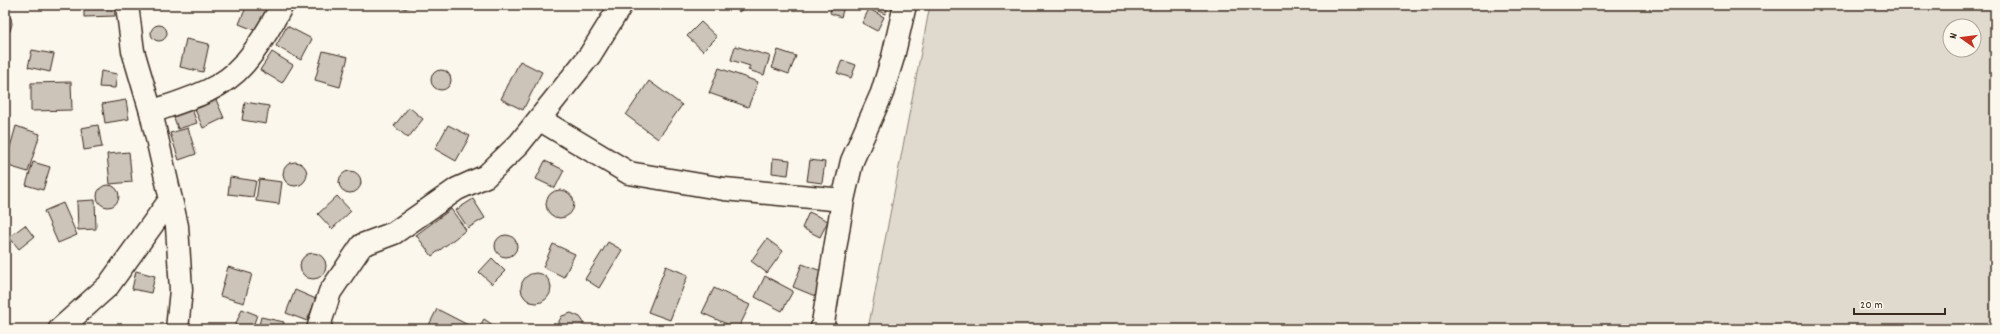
<svg xmlns="http://www.w3.org/2000/svg" width="2000" height="334" font-family="Dekko,sans-serif">
  <style>
    .green { fill: #dfd9ce; stroke: #8d8276; fill-rule: evenodd }
    .building { fill: #ccc4b9; stroke: #3b2a1e }
    .lines { fill: none; stroke-linecap: round; stroke-linejoin: round }
    .street-casing { stroke: #3b2a1e; stroke-width: 25 }
    .street { stroke: #fbf7ec; stroke-width: 22 }
  </style>
  <rect width="100%" height="100%" fill="#fbf7ec"/>
  <filter id="ink" filterUnits="userSpaceOnUse"><feTurbulence type="fractalNoise" baseFrequency=".025" numOctaves="2"/><feDisplacementMap in="SourceGraphic" scale="8" xChannelSelector="R" yChannelSelector="G"/><feConvolveMatrix kernelMatrix="1 2 1 2 8 2 1 2 1" color-interpolation-filters="sRGB"/></filter>
  <g filter="url(#ink)">
    <path class="green" d="M930,5H1995V329H868ZM1950,26H1974V50H1950Z"/>
    <path class="building" d="M84,5H114L115,16L84,17Z
      M247,5H260L269,9L259,32L239,24Z
      M398,5H413L405,9Z
      M732,5H748L739,12Z
      M832,5L844,7L841,17L830,13Z
      M864,5H889L885,14Z
      M869,9L884,17L877,31L862,23Z
      M5,12L11,18L12,24L10,31L5,36Z
      M701,22L717,37L703,51L687,36Z
      M151 33a8 8 0 1 1 16 0a8 8 0 1 1-16 0Z
      M287,26L312,39L301,60L276,46Z
      M186,39L209,44L203,72L180,67Z
      M735,46L770,56L764,75L748,70L750,66L731,60Z
      M32,50L54,54L50,72L28,67Z
      M778,50L796,56L789,74L772,68Z
      M323,51L348,57L340,87L315,80Z
      M272,52L293,65L282,83L260,70Z
      M842,60L856,65L851,78L837,73Z
      M520,61L542,72L523,110L501,99Z
      M719,68L758,82L748,107L709,93Z
      M431 80a10 10 0 1 1 20 0a10 10 0 1 1-20 0Z
      M101,71L117,74L115,88L99,87Z
      M649,81L682,105L658,139L626,115Z
      M71,82L72,110L31,111V83Z
      M214,95L224,118L203,128L193,105Z
      M126,100L129,119L105,123L102,104Z
      M245,102L269,106L266,124L242,120Z
      M409,107L423,119L408,138L394,126Z
      M192,109L197,123L178,129L173,115Z
      M98,125L102,147L84,150L81,128Z
      M448,125L470,136L456,161L435,149Z
      M16,126L40,134L28,172L5,165Z
      M188,128L196,154L179,160L170,133Z
      M129,152L132,182L110,184L107,154Z
      M773,158L790,160L788,175L772,173Z
      M810,160L825,162L822,183L807,181Z
      M545,161L564,170L555,188L536,179Z
      M283 174a12 12 0 1 1 24 0a12 12 0 1 1-24 0Z
      M33,162L50,167L43,190L26,185Z
      M339 182a11 11 0 1 1 22 0a11 11 0 1 1-22 0Z
      M230,177L256,181L253,197L228,194Z
      M259,179L282,182L279,204L256,201Z
      M97 196a11 11 0 1 1 22 0a11 11 0 1 1-22 0Z
      M546 204a14 14 0 1 1 28 0a14 14 0 1 1-28 0Z
      M337,196L351,211L332,229L318,214Z
      M473,199L485,218L468,228L456,210Z
      M95,200L96,229L78,230L77,201Z
      M63,203L77,235L58,243L44,211Z
      M451,209L466,230L432,256L416,235Z
      M5,210L9,211L5,224Z
      M809,212L828,221L820,237L802,228Z
      M25,225L34,237L19,249L9,237Z
      M495 246a11 11 0 1 1 22 0a11 11 0 1 1-22 0Z
      M767,239L783,251L767,273L751,261Z
      M608,242L622,250L599,288L585,279Z
      M553,244L575,254L564,277L543,267Z
      M300 266a13 13 0 1 1 26 0a13 13 0 1 1-26 0Z
      M492,258L505,271L492,284L479,272Z
      M802,264L824,272L815,296L793,287Z
      M666,266L688,275L670,320L648,312Z
      M228,267L252,274L244,303L220,296Z
      M136,271L155,276L151,293L132,289Z
      M521 288a15 15 0 1 1 30 0a15 15 0 1 1-30 0Z
      M765,276L793,291L782,311L755,297Z
      M714,288L750,305L738,329L702,313Z
      M295,290L316,299L307,321L286,313Z
      M242,309L257,315L252,329L234,328Z
      M437,309L468,325L466,329H427Z
      M571,313L580,317L583,321V329H559V321L562,316Z
      M261,317L284,322L282,329H258Z
      M484,319L499,329H478Z
      M371,326H375L381,329H363Z"/>
    <g class="lines">
      <g class="street-casing">
        <path id="street" d="M127,5L133,51L151,112L177,226L181,290L177,329
          M151,112C182,101 221,91 243,65C259,47 271,26 282,5
          M539,119L629,173L724,189L843,200
          M60,329L108,286L170,200
          M318,329L330,292L362,245L394,233L457,189L486,176L519,144L590,55L621,5
          M822,329L843,200L852,161L882,93L893,57L905,5"/>
      </g>
      <use href="#street" class="street"/>
    </g>
  </g>
  <rect width="2000" height="334" fill="none" stroke="#fbf7ec" stroke-width="20"/>
  <rect x="10" y="10" width="1980" height="314" fill="none" stroke="#3b2a1e" stroke-width="1.5" filter="url(#ink)"/>
  <g transform="translate(1962 38) rotate(284)"><circle r="19" fill="#fbf7ec" stroke="#aea59a"/>
  <path d="M0-3L7 15L0 10L-7 15Z" fill="#c8321e"/>
  <text y="-6" font-size="11" font-weight="bold" text-anchor="middle" fill="#3b2a1e">N</text>
  </g>
  <path d="M1854 308v6h91v-6" fill="none" stroke="#3b2a1e" stroke-width="2"/>
  <text x="1860" y="308" font-size="12" fill="#3b2a1e" stroke="#fbf7ec" stroke-width="3" paint-order="stroke">20 m</text>
</svg>
